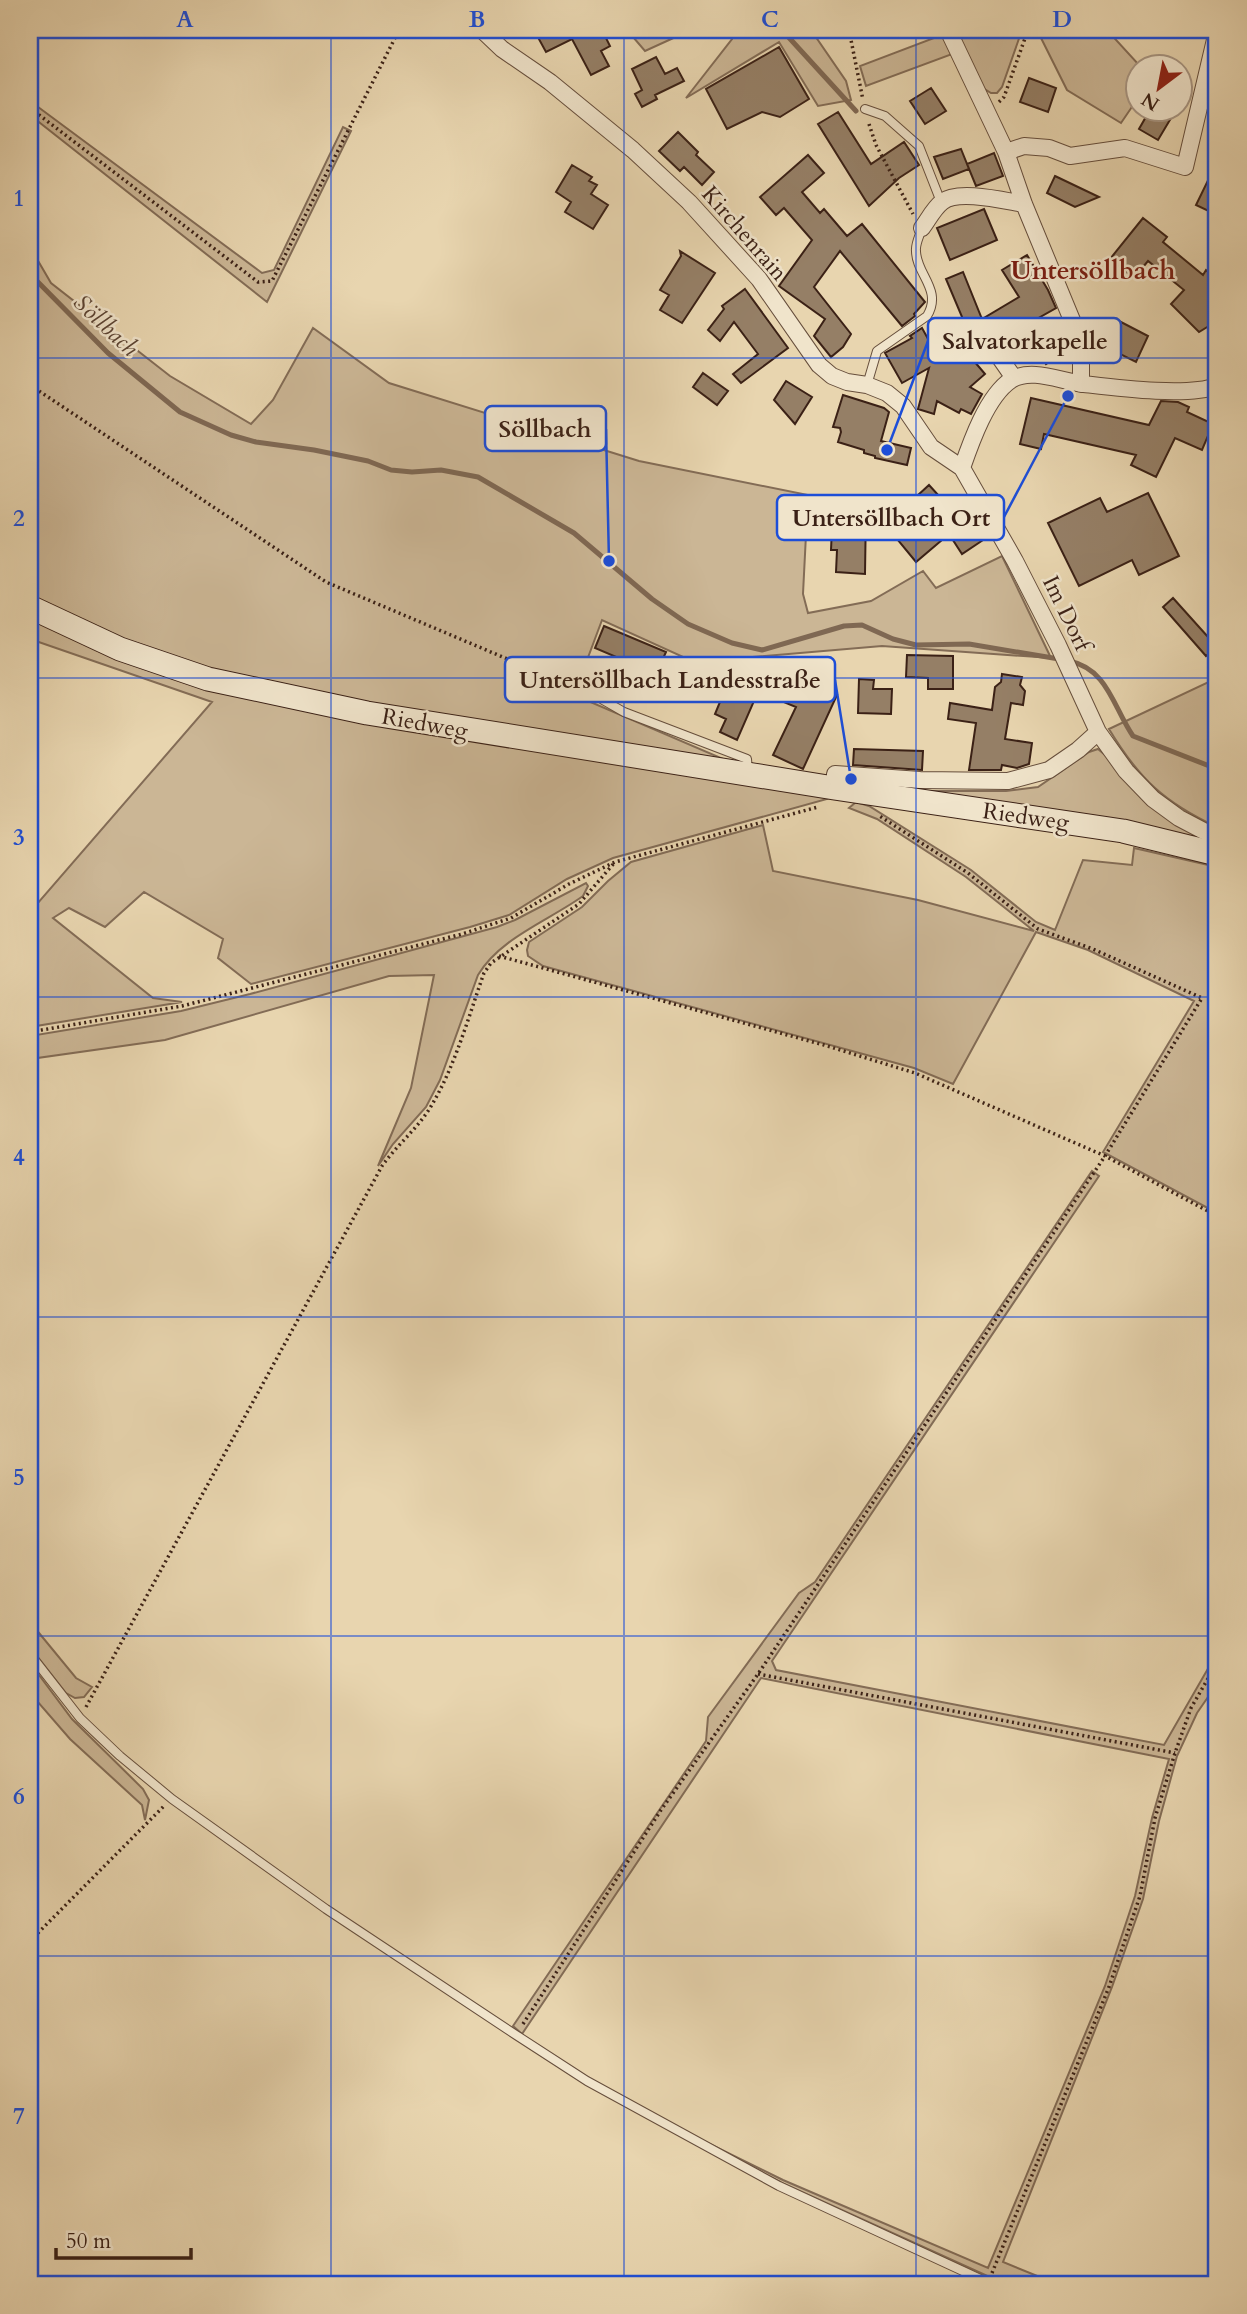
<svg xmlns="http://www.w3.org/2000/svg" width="1247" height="2314" font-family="Cardo,serif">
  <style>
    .green { fill: #cbb695; stroke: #836c56; stroke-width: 2 }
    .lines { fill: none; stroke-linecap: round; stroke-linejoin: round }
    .stream { stroke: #7f6853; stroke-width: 5 }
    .building { fill: #957f66; stroke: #3b2116; stroke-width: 2 }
    .service-casing { stroke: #664e3c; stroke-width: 10 }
    .minor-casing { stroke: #664e3c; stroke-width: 18 }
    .secondary-casing { stroke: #3b2116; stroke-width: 25 }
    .path { stroke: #3b2116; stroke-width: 3.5; stroke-dasharray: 2 3.5; stroke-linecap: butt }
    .service { stroke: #f0e4cb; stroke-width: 8 }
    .minor { stroke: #f0e4cb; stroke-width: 16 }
    .secondary { stroke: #f0e4cb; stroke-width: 23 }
    .grid { fill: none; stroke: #1d4ed8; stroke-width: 2; stroke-opacity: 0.55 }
    .labels { text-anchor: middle; stroke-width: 5; stroke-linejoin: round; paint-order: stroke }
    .street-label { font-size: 23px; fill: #3b2116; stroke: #f0e4cb }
    .water-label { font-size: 24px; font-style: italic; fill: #5d4534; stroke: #f0e4cb }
    .quarter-label { font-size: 26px; font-weight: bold; fill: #7a1f14; stroke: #f0e4cb }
    .leader { fill: none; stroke: #1d4ed8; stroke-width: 2.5 }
    .callout-dot { fill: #1d4ed8; stroke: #f0e4cb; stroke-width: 2.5 }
    .callout { fill: #f0e4cb; stroke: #1d4ed8; stroke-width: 2.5 }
    .callout-label { font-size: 24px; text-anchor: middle; font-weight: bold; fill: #3b2116 }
    .neatline { fill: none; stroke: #1d4ed8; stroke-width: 2.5 }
    .grid-label { font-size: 23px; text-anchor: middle; font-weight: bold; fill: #1d4ed8 }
  </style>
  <rect width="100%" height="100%" fill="#e8d5af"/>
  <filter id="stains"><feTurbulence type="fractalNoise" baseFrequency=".00286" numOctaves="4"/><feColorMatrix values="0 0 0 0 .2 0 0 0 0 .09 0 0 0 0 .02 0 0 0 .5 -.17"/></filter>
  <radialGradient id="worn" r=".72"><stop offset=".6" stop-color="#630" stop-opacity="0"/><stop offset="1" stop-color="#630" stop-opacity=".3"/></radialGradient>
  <path class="green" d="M627,30H691L645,51Z
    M733,30H811L846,81L851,100L818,106L779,42L686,98L732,39Z
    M955,30H1022L1002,87L997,93H991L983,88Z
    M1037,30H1107L1140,66L1138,98L1121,123L1067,90Z
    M947,33L955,53L866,86L860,66Z
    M30,101L262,273L274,270L343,127L351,131L267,302L30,115Z
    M30,247L51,283L170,376L251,424L273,400L313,328L389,383L639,461L808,495L803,594L808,613L871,601L923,571L936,588L1002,556L1051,658L882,646L694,662L602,620L574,695L737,765L365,704L211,670L123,641L30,598Z
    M30,617L121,658L824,795L827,799L613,858L567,879L509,915L470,927L251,984L218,958L223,939L144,892L105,927L69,908L53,918L153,998L182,1002L30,1027V912L212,702L30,639Z
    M1217,678V827C1165,803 1139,779 1109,729Z
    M1098,749L1207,841L915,791H1006L1038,787L1089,752Z
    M856,802L869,806L971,870L1036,922L1055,930L1083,860L1132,865L1134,848L1217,867V1213L1103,1152L1194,1001L1088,950L1036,932L953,1084L914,1068L543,966L528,956L527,950L529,942L582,907L608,881L631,862L763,825L773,871L918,900L1034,931L966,877L877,819L849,808Z
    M586,883L588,886L583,896C548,921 500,938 478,975L440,1080L426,1107L393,1144L378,1166L411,1088L434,975L389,976L165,1040L30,1059V1036L181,1011L250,994L497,927L515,920Z
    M1092,1171L1099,1176L772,1661L776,1670L1164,1745L1217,1653V1684L1197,1713L1177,1756L1159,1821L1143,1899L1112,1987L1003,2262L1057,2284H1005L782,2183L677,2128L783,2180L988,2268L1105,1986L1135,1896L1152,1818L1169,1759L761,1678L522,2034L513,2026L706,1741L708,1717L799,1593L815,1582Z
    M30,1622L76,1678L92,1687L84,1697L75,1698L66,1693L30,1647Z
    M30,1663L72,1719L143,1789L149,1800L145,1820L142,1805L70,1739L30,1693Z"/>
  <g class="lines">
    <path class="stream" d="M782,30L856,111
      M30,274L108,353L180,412L231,435L256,442L314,450L368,461L391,470L412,472L441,470L478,477L574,533L652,599L688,624L732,643L762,650L844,626L862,625L893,639L916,645L969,644L1059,659
      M1069,661C1108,669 1113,707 1133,736L1217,769"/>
  </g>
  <path class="building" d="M534,30H602L610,46L601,51L609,66L591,75L572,39L546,52Z
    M779,47L809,99L780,117L762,112L727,129L706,89Z
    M656,57L665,74L677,68L684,81L655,95L657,99L642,107L635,94L642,90L632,69Z
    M1029,78L1056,88L1048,112L1020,102Z
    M931,88L946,111L925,124L910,101Z
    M1151,108H1177L1158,140L1139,129Z
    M838,112L871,164L904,142L919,165L899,178L869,206L818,124Z
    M678,132L698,152L696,155L714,172L702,185L684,167L680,171L659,151Z
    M961,149L969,169L943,179L934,157Z
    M994,153L1003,176L976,186L967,164Z
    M808,155L824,173L802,192L820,213L824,209L847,236L862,224L925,302L914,314L915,316L902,326L840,251L814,287L851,334L843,347L831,357L814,336L825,319L779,286L812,240L784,208L776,215L760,197Z
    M1217,162V215L1196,205Z
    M572,165L592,177L589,181L597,185L591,194L608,205L593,229L565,212L571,202L556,192Z
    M1055,176L1099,197L1075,207L1047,193Z
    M984,209L997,240L950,260L937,228Z
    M1143,218L1167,237L1163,242L1203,275L1206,270L1217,281V321L1199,332L1171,304L1184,290L1148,261L1134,278L1110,259Z
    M680,251L715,273L682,323L660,310L669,295L660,290L681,256Z
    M1027,255L1048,290L1056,308L1019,329L1024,337L1006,348L996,336L984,337L981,347L987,358L981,362L946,279L963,272L982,319L1019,297L1002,270Z
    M745,289L788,348L741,383L733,374L758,354L734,322L720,341L708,330L724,309L722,306Z
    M1119,321L1148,336L1136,362L1106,347Z
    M922,328L938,357L957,341L985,374L970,387L982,394L971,414L961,409L959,413L937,401L934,414L918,409L929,368L902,383L885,353L912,338L910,336Z
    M1063,336L1070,348L1046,364L1038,352Z
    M703,373L728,391L717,405L693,387Z
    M786,381L812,397L795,424L774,400Z
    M843,395L884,408L889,412L881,441L911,448L907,465L875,458V456L864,453V450L838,442L841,432L840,428L833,427Z
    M1031,398L1149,425L1161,401L1178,402L1189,407L1187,412L1213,424L1202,450L1175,438L1156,477L1131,465L1136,455L1044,434L1041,449L1020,444Z
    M929,485L959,518L965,514L983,540L962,554L949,534L916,562L897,539L919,521L905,507Z
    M1148,493L1179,556L1139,575L1132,560L1079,586L1048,523L1100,498L1107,512Z
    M837,506L866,508L865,574L836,572L837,550H831L832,528H836Z
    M1173,598L1217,647L1206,656L1163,607Z
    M604,626L666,652L656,674L595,648Z
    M907,655L953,656V689H928V678L906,677Z
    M761,662L773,667L780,664L787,681L804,690L808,681L837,695L803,769L773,755L796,707L767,695L766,698L757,694L737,740L720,732L726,719L715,714L729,680L745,687L753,668L757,670Z
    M1002,674L1022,677L1020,685L1025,691L1023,705L1011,703L1005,739L1032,743L1029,764L1017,768L1002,765L1001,770H969L976,723L948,719L950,703L992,710L995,687L1001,682Z
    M859,679L874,680L873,689H892L891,714L858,713Z
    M854,749L923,751L922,770L853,765Z"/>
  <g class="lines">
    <g class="service-casing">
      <path id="service" d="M865,109L885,116L919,146L941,202
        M867,385L877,351L927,316C943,290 916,274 916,251C915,244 920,235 922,228
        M650,684C626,673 611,662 595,689L603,700L624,712L747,759L748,771
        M30,1654L80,1718L120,1756L172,1799L326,1909L516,2035L587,2081L779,2186L991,2284"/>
    </g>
    <g class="minor-casing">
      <path id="minor" d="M482,30L502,49L550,82L633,150L689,202L759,279L819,365L832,376L847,382L867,385L887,393L903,406L931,447L962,468L1015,561L1058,645L1098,732L1126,771L1153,799L1179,818L1217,838
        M948,30L1006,152L1024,204L1081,342V384
        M1006,152L1024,146L1049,148L1070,156L1125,148L1185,167L1217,31
        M922,228C928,220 934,208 942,202C958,189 1005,201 1024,204
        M991,345L1014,378
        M962,468C971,442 987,396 1011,380C1032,367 1062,382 1084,384C1118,388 1187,397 1217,386
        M834,788L835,774L920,780L1008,781L1049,770L1078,750L1098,732"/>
    </g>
    <g class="secondary-casing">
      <path id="secondary" d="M30,607L120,649L208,679L367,713L834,788L1123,831L1217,854"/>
    </g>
    <path class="path" d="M849,30L863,100
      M999,102L1004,97L1028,30
      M30,108L258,282L272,281L399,30
      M869,124L876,145L913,214
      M30,385L326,582L571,686L586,688
      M499,956L824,1045L915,1073L1105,1156L1217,1216
      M30,1032L182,1006L462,934L511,918L569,884L615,862L818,807
      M758,1674L1175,1753
      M86,1707L382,1166C396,1146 417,1129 430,1108C455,1067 468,1018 484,973L491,963L579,904L615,862
      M30,1941L164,1806
      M523,2024L661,1810L758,1674L1105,1156L1202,998L1093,949L1038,929L968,873L878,815
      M992,2273L1109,1987L1140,1896L1155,1818L1175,1753L1191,1708L1217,1663"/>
    <use href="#service" class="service"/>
    <use href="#minor" class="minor"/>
    <use href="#secondary" class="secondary"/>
  </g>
  <path class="grid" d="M331,30V2284M624,30V2284M916,30V2284M30,358H1217M30,678H1217M30,997H1217M30,1317H1217M30,1636H1217M30,1956H1217"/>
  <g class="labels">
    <g class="street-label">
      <text transform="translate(745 233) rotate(49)" y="8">Kirchenrain</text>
      <text transform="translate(1067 613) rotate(64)" y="8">Im Dorf</text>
      <text transform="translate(425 723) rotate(10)" y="8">Riedweg</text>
      <text transform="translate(1026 816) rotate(8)" y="8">Riedweg</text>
    </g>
    <g class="water-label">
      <text transform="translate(106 325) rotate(43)" y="8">Söllbach</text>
    </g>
    <g class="quarter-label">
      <text x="1093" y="279">Untersöllbach</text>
    </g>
  </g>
  <path class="leader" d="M887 450L928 341M609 561L606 429M1068 396L1004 517M851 779L835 680"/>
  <g class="callout-dot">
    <circle cx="887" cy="450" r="7"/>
    <circle cx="609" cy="561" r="7"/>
    <circle cx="1068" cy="396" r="7"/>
    <circle cx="851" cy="779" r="7"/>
  </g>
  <g class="callout">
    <rect x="928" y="318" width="193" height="45" rx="7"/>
    <rect x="485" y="406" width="121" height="45" rx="7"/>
    <rect x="777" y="495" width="227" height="45" rx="7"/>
    <rect x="505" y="657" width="330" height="45" rx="7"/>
  </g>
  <g class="callout-label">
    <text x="1025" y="349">Salvatorkapelle</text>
    <text x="545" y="437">Söllbach</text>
    <text x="891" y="526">Untersöllbach Ort</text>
    <text x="670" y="688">Untersöllbach Landesstraße</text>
  </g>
  <rect width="1247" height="2314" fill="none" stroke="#e8d5af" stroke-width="77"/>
  <g transform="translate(1159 88) rotate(212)"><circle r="33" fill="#f0e4cb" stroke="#a89683" stroke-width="2"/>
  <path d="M0-5L12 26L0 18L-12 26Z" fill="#8f2418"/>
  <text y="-10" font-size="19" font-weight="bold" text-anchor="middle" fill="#3b2116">N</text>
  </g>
  <path d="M56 2248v10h135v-10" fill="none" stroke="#3b2116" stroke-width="3.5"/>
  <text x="66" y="2248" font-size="21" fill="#3b2116" stroke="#f0e4cb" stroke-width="5" paint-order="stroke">50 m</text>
  <rect x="38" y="38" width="1170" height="2238" class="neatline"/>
  <g class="grid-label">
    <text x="185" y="27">A</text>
    <text x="477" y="27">B</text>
    <text x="770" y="27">C</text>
    <text x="1062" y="27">D</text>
    <text x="19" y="206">1</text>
    <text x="19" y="526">2</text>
    <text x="19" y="845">3</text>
    <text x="19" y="1165">4</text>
    <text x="19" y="1485">5</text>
    <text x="19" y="1804">6</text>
    <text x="19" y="2124">7</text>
  </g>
  <rect width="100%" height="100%" filter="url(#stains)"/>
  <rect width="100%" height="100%" fill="url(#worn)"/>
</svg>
